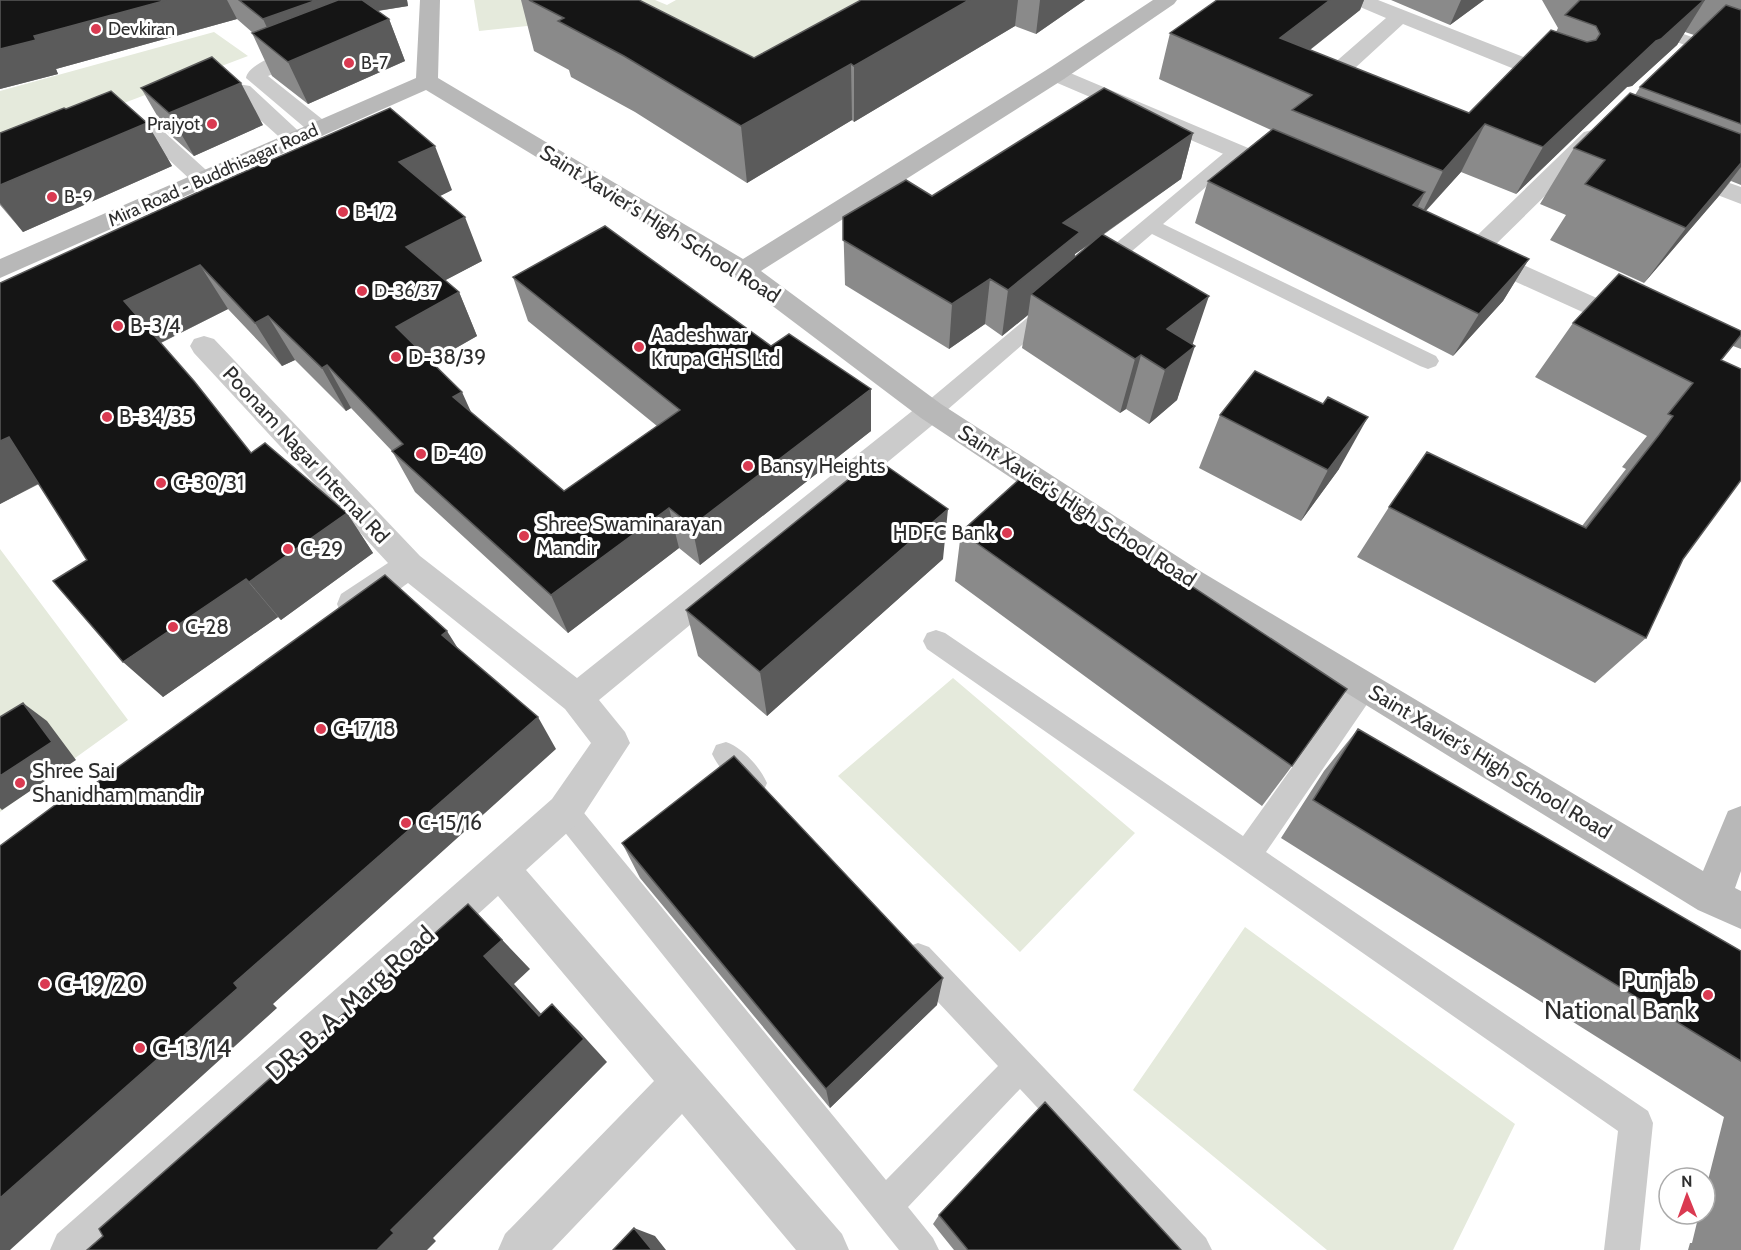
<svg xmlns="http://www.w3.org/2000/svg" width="1741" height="1250" font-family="Cabin,sans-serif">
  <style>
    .green { fill: #e5eadc }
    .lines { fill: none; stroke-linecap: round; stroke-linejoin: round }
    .lane { fill: #cbcbcb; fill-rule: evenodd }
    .street { fill: #cbcbcb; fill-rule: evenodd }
    .secondary { fill: #b8b8b8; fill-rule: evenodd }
    .wall { fill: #8a8a8a; fill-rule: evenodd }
    .shaded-wall { fill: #5b5b5b }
    .building { fill: #151515; stroke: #5b5b5b; stroke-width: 1.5 }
    .poi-dot { fill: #da3a51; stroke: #fff; stroke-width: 2 }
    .labels { text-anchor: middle; stroke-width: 6; stroke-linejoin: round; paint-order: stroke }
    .far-poi-label { font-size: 18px; fill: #2e2e2e; stroke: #fff; text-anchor: start }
    .far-street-label { font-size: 18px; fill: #2e2e2e; stroke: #fff }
    .street-label { font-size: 21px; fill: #2e2e2e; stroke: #fff }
    .poi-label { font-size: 21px; fill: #2e2e2e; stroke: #fff; text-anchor: start }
    .near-poi-label { font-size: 26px; fill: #2e2e2e; stroke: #fff; text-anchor: start }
    .near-street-label { font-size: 26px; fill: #2e2e2e; stroke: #fff }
  </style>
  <rect width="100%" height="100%" fill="#fff"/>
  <path class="green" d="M474,0H655L667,5L676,0H948L748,93L622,16L479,31Z
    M214,32L248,56L0,150V91Z
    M0,549L128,720L0,812Z
    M953,678L1135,833L1020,952L838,776Z
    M1245,927L1515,1124L1453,1250H1327L1133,1090Z"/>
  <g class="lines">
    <path class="lane" d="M1648,21L1741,55V66L1642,29L1640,26Z
      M1237,146L1243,147L1246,151L1243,155L1163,224L1436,356L1439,361L1436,366L1428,369L1420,366L1152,234L1105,274L1098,276L1091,274L1088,269L1091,264L1231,147Z
      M1052,301L1059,303L1062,308L1059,313L939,417L931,419L923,417L920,411L923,405L1045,303Z
      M936,630L945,633L1243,836L1356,678L1365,675L1374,678L1378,686L1374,694L1266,852L1648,1111L1653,1123L1640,1250H1604L1618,1131L927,649L923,641L927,633Z
      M726,742C743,748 760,767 767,783L763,792L753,796C736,790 720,770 712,754L716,745Z
      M565,798L575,802L886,1180L998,1066L907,969L903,958L907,947L918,943L929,947L1206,1238L1212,1250H1170L1020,1089L908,1207L933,1238L939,1250H899L555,820L551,811L555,802Z"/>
    <path class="street" d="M1350,0H1378L1567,74L1570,79L1567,84L1559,86L1551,84L1403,24L1330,91L1331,93L1328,98C1318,100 1311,99 1305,91L1308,86L1386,18L1353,4Z
      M309,45L317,46L320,51L317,56L268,76L327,123L331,128L327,133L319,135L311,133L246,78C248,62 294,48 309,45Z
      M1056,67L1291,166L1295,171L1291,176L1283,178L1275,176L1048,79L1045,74L1048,69Z
      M232,83L250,86L307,139L303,144L295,146L287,144L235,97L162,130L216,179L213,184L204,186L195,184L136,129L141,122Z
      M1592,130L1600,132L1604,137L1600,142L1490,250L1641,318L1644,325L1641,332L1631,334L1470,261L1464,258L1460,252L1584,132Z
      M1681,166L1741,187V204L1673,178L1669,173L1673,168Z
      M204,336L214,339L420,556L577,678L921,404L931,401L941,404L945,411L941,418L599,700L625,732L630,743L578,823L526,870L842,1234L849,1250H796L682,1114L552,1250H498L505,1234L654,1081L498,896L107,1250H50L57,1234L552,799L591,743L565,709L408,583C389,596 366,622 341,614L337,604L341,594L388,563L194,353L190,346L194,339Z"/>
    <path class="secondary" d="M420,0H440L438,78L743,259L1048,69L1153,0H1177L1174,4L1064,79L761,271L941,404L1200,571L1703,871L1728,811L1741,806V871L1735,888L1741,891V929L1698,910L1178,589L921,418L734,277L426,90L0,278V259L416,78Z"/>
  </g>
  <path class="wall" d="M0,0H407L408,6L378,11L389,19L405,61L308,104L272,76L252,33H253L237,19L56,69L58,74L0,89Z
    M521,0H639L754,58L861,0H1085L1036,34L1015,26L854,122L852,120L747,183L635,112L571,77L569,70L534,51Z
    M1217,0H1364L1360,10L1310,50L1469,113L1556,32L1558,28L1542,0H1741V185L1731,181L1718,197L1644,283L1550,240L1566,215L1540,204L1574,148L1635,95L1640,87L1694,35L1685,32L1677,45L1632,86L1627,87L1516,194L1461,172L1426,211L1529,259L1503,301L1453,356L1195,223L1208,181L1271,130L1159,79L1170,33Z
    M1391,0H1484L1450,25Z
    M141,88L263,125L194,156L166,131Z
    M66,109L147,123L172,166L23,232L0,205V133Z
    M1193,133L1181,179L1103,235L1193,345L1177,400L1149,424L1126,409L1120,413L1022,348L1028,315L1002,336L985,324L949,349L845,285L843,217L932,196ZM1095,241L1075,257V254Z
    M452,190L440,196L482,261L445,280L459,292L477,336L432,362L472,413L564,491L657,426L528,321L513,277L871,431L700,565L679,548L568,633L415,492L392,451L351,408L346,411L295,360L282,366L228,309L161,343L251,453L347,513L373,553L281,620L278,617L163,697L87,560L39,484L0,504V283Z
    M1573,323L1740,331L1741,330V349L1733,346L1721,360L1683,559L1646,638L1595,683L1357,557L1389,507L1582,526L1626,469L1622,467L1647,436L1535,377Z
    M1220,415L1339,469L1301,521L1199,468Z
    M961,532L1292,766L1262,806L955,581Z
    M943,559L767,716L698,656L686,610Z
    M1358,729L1741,951V1250H1688L1690,1243H1692L1699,1214H1705V1192L1724,1117L1281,838L1324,771Z
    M622,843L937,1005L830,1108L640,878Z
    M939,1215L1181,1250H954L933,1224Z"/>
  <path class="shaded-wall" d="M167,0H227L237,19L56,69L58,74L0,89V49L34,36Z
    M317,0H407L408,6L351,15L279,53L263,19Z
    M969,0H1018L1015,26L854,122V66Z
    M1040,0H1085L1036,34Z
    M1330,0H1364L1360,10L1274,78L1280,38Z
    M1461,0H1484L1450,25Z
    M1704,0H1705L1677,45L1632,86L1627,87L1516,194L1543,147L1656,41Z
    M389,19L405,61L308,104L288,62Z
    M851,64L852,120L747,183L741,126Z
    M241,83L263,125L194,156L169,113Z
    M147,123L172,166L23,232L0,203V185Z
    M1485,124L1461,172L1420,217L1443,171Z
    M1193,133L1181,179L1075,254L1071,278L1031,294L1028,315L1002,336L1008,290L1063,223Z
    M435,146L452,190L418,207L399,162Z
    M1741,163V167L1718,197L1644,283L1686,228Z
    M1425,192L1404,235L1413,205Z
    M465,217L482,261L425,291L406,247Z
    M1529,259L1503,301L1453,356L1479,314Z
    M200,265L228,309L156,345L124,301Z
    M990,279L985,324L949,349L952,304Z
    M459,292L477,336L417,370L396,327Z
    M1209,296L1191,349L1195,346L1177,400L1149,424L1165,370L1167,329Z
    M268,316L295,360L282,366L255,323Z
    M1141,355L1126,409L1120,413L1135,359Z
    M327,365L351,408L346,411L322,368Z
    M871,389V431L700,565L692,526Z
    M462,392L481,434L453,397Z
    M1368,417L1339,469L1301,521L1328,470Z
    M9,437L49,478L0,504V441Z
    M669,508L679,548L568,633L551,595Z
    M948,509L943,559L767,716L760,672Z
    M347,513L373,553L281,620L249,582Z
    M246,579L278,617L163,697L123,662Z
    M447,631L469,666L442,635Z
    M23,703L47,721L76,760L2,810L0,808V776Z
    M538,717L556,749L273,1004L277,1008L10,1250H0V1198L234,983Z
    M468,904L530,969L514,984L566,1041L539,1016L484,956Z
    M943,978L937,1005L830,1108L826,1089Z
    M552,1004L578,1030L607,1062L433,1238L436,1241L427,1250H377Z
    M634,1228L655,1236L666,1250H652Z"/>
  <path class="building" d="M0,0H167L34,36L36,40L0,49Z
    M239,0H317L263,19Z
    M338,0H362L389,19L288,62L252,33Z
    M529,0H639L754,58L861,0H969L854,66L851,64L741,126L624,56L558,21L564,18Z
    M1217,0H1330L1280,38L1469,113L1551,30L1587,42L1596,40L1600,34L1596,26L1565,15L1580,0H1704L1661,39L1656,41L1543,147L1485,124L1443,171L1292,110L1312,95L1170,33Z
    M1726,5L1741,10V124L1640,87Z
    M212,57L241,83L169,113L141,88Z
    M1104,88L1193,133L1063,223L1080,232L1008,290L990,279L952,304L843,240V217L906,180L932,196Z
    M111,91L147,123L0,185V133L64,108L66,109Z
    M1630,93L1741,134V163L1686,228L1585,184L1605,160L1574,148Z
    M390,108L435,146L399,162L465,217L406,247L459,292L396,327L462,392L453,397L564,491L680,410L513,277L605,226L771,346L789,334L871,389L692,526L669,508L551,595L392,451L403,444L327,365L322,368L268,316L255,323L200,265L124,301L194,381L251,453L265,443L347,513L249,582L246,579L123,662L53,581L87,560L9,437L0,441V283L205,189Z
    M1273,129L1425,192L1413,205L1529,259L1479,314L1208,181Z
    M1102,234L1209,296L1167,329L1195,346L1165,370L1141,355L1135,359L1031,294Z
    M1619,274L1741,331V335L1721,360L1741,369V480L1683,559L1646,638L1389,507L1427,452L1586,528L1659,435L1673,416L1668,414L1693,383L1573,323Z
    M1255,371L1323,404L1328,397L1368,417L1328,470L1220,415Z
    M875,458L948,509L760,672L686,610Z
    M1024,475L1347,689L1292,766L961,532Z
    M385,575L447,631L442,635L538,717L234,983L238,988L0,1198V846L78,788L82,793Z
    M23,703L52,742L0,776V717Z
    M1358,729L1741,951V1061L1313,800Z
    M734,756L943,978L826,1089L622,843Z
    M468,904L502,940L484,956L539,1016L552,1004L584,1039L391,1230L394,1233L377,1250H87L103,1236L99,1229Z
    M1045,1102L1181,1250H968L939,1215Z
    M634,1228L652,1250H613Z"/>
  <g class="poi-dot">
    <circle cx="96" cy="29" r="6"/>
    <circle cx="349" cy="63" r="6"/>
    <circle cx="212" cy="124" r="6"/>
    <circle cx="52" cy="197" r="6"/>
    <circle cx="343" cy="212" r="6"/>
    <circle cx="362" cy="291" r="6"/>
    <circle cx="118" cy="326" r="6"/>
    <circle cx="639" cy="347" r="6"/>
    <circle cx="396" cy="357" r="6"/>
    <circle cx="107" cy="417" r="6"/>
    <circle cx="421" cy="454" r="6"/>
    <circle cx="748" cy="466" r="6"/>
    <circle cx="161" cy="483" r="6"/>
    <circle cx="1007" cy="533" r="6"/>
    <circle cx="524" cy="536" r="6"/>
    <circle cx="288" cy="549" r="6"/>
    <circle cx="173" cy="627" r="6"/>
    <circle cx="321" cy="729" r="6"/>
    <circle cx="20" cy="783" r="6"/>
    <circle cx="406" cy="823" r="6"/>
    <circle cx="45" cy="984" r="6"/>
    <circle cx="1708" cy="995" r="6"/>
    <circle cx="140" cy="1048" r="6"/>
  </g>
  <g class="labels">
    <g class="far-poi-label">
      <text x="108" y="35">Devkiran</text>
      <text x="361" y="69">B-7</text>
      <text x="200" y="130" text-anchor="end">Prajyot</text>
      <text x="64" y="203">B-9</text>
      <text x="355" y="218">B-1/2</text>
      <text x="374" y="297">D-36/37</text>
    </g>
    <g class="far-street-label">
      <text transform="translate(213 175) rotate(-24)" y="6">Mira Road - Buddhisagar Road</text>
    </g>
    <g class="street-label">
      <text transform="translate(660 224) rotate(32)" y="7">Saint Xavier's High School Road</text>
      <text transform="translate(306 455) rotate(47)" y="7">Poonam Nagar Internal Rd</text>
      <text transform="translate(1077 506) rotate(33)" y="7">Saint Xavier's High School Road</text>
      <text transform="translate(1490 762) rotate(31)" y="7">Saint Xavier's High School Road</text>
    </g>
    <g class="poi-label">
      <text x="130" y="333">B-3/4</text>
      <text x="651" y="342">Aadeshwar<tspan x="651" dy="24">Krupa CHS Ltd</tspan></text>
      <text x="408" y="364">D-38/39</text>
      <text x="119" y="424">B-34/35</text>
      <text x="433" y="461">D-40</text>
      <text x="760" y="473">Bansy Heights</text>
      <text x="173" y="490">C-30/31</text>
      <text x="536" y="531">Shree Swaminarayan<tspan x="536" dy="24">Mandir</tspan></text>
      <text x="995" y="540" text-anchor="end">HDFC Bank</text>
      <text x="300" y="556">C-29</text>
      <text x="185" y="634">C-28</text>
      <text x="333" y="736">C-17/18</text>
      <text x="32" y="778">Shree Sai<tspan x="32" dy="24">Shanidham mandir</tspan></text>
      <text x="418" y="830">C-15/16</text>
    </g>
    <g class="near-poi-label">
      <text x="1696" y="989" text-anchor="end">Punjab<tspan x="1696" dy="30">National Bank</tspan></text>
      <text x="57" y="993">C-19/20</text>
      <text x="152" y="1057">C-13/14</text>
    </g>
    <g class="near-street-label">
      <text transform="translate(350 1003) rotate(-42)" y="9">DR. B. A. Marg Road</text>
    </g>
  </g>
  <g transform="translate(1687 1196) rotate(359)"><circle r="28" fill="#ffffff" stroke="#ababab" stroke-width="1.5"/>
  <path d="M0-4.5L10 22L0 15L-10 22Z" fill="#da3a51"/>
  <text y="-9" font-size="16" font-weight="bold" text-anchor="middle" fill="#2e2e2e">N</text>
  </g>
</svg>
